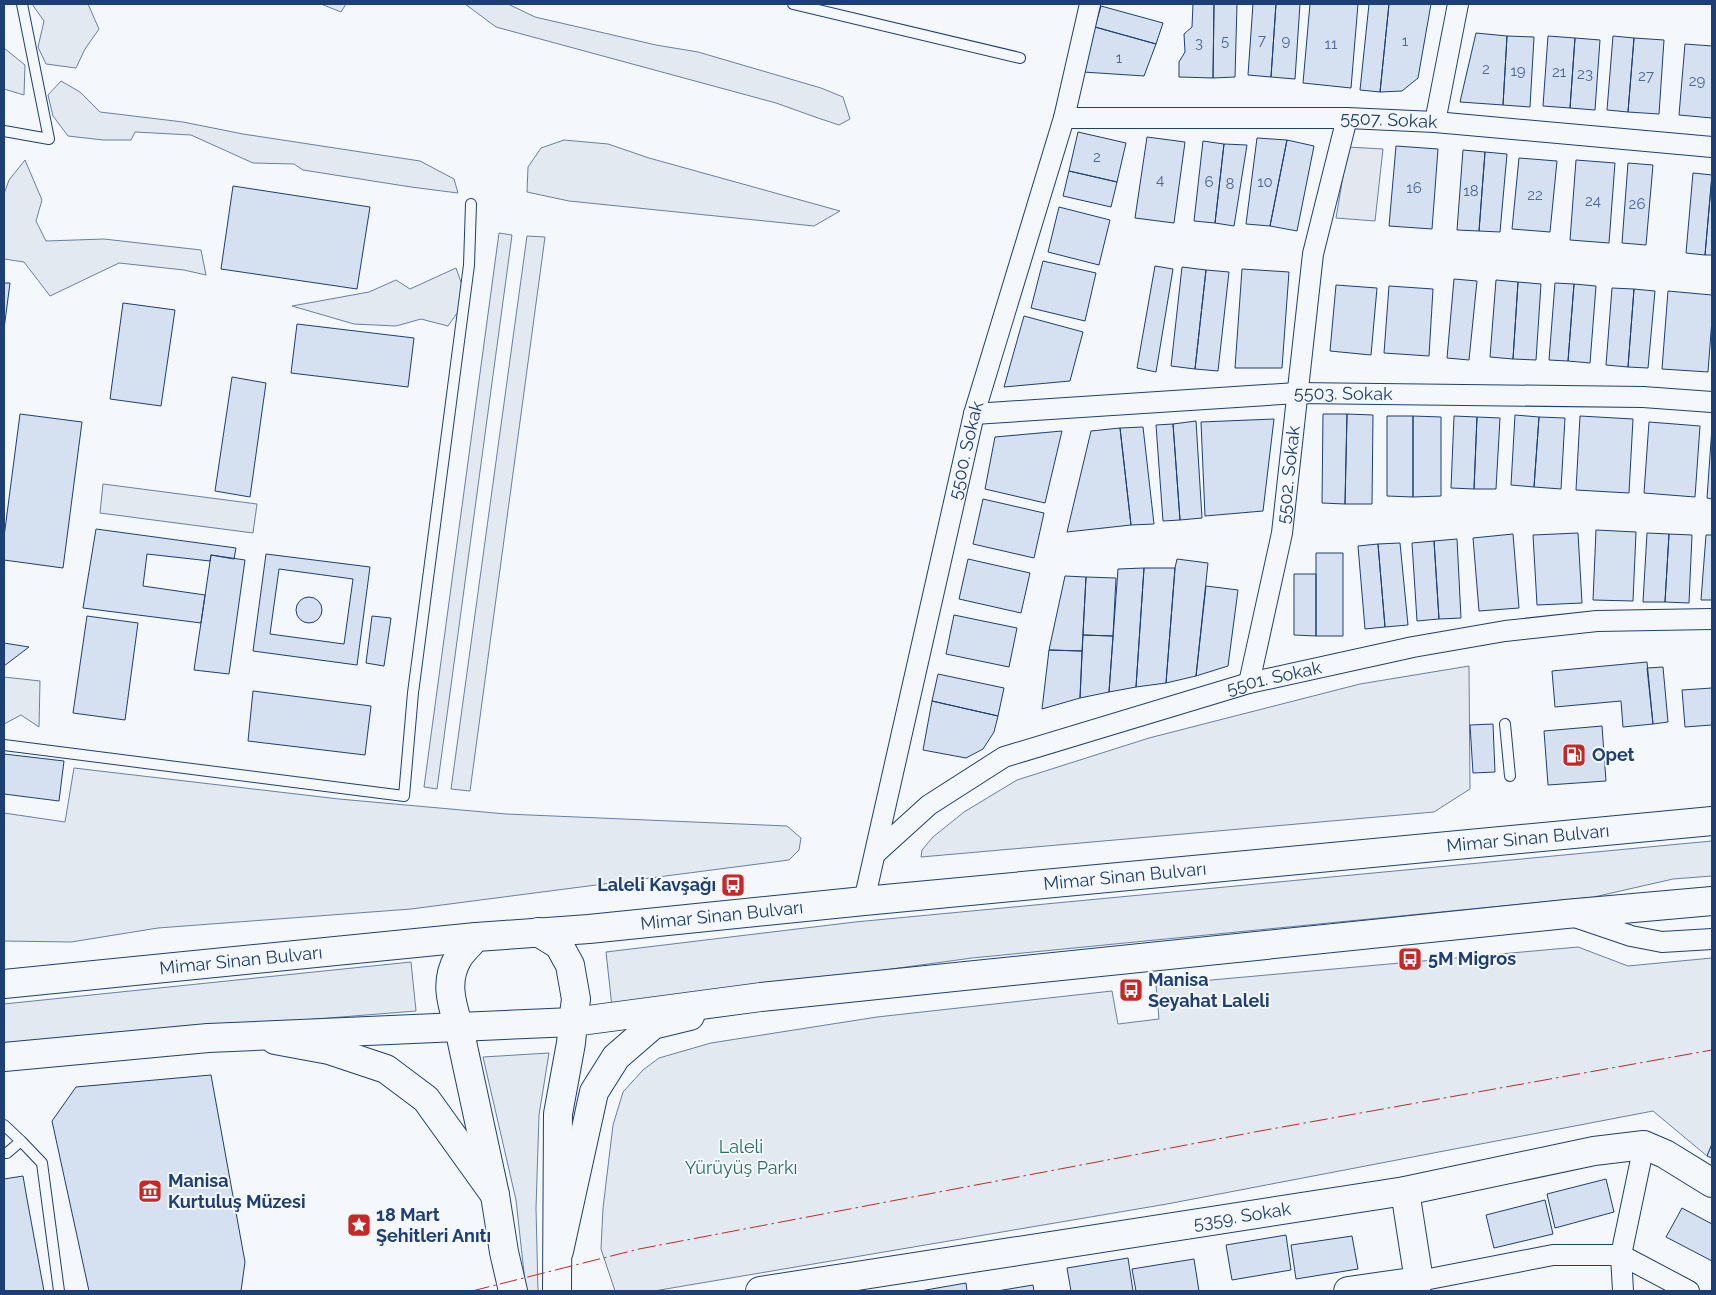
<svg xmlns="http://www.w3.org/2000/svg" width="1716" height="1295" font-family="Raleway,sans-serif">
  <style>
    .green { fill: #e3e9f0; stroke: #687fa3 }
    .parking { fill: #e3e8f0; stroke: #687fa3 }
    .building { fill: #d5e0f0; stroke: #1d3f73; fill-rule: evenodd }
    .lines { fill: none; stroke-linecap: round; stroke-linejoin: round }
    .lane-casing { stroke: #1d3f73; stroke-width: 12 }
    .street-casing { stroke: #1d3f73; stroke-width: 22 }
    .secondary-casing { stroke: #1d3f73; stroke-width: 30 }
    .highway-casing { stroke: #1d3f73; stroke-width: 30 }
    .lane { stroke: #f4f7fb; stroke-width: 10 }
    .street { stroke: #f4f7fb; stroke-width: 20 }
    .secondary { stroke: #f4f7fb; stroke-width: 28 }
    .highway { stroke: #f4f7fb; stroke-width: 28 }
    .power { stroke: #c62828; stroke-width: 1; stroke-dasharray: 18 4 2.5 4; stroke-linecap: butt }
    .labels { text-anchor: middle; stroke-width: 4; stroke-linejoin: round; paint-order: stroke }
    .number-label { font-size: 15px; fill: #4b6792 }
    .street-label { font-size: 18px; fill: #1d3f73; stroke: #f4f7fb }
    .poi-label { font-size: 18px; font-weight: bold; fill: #1d3f73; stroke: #f4f7fb; text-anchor: start }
    .park-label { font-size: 18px; fill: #2c6c60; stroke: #f4f7fb }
  </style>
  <rect width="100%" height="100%" fill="#f4f7fb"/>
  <path class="green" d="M32,4H88L99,29L85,49L76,68L46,64L38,47L44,21Z
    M321,4H346L341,12Z
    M465,4H508L535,17L656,45L698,52L821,88L843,97L850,119L839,125L818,118L776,103L496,27Z
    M4,48L25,65L24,95L4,89Z
    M61,81L80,92L100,112L183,122L243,134L420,161L454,179L458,193L411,187L303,170L294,164L253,163L191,135L135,132L131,140H103L68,136L53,116L48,95Z
    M564,140L608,144L649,158L840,211L814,226L569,201L527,192L528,167L541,148Z
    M25,160L42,200L36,221L46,241L104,239L201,250L206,275L184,270L119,263L50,296L24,262L4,259V194L9,180Z
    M499,233L512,235L437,789L424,787Z
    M527,236L545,237L470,791L451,789Z
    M456,268L467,299L448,326L421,319L396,326L354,324L292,306L369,292L396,280L410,289Z
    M103,484L257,504L253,533L100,513Z
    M1469,666L1470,789L1434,812L921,857L922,850L933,837L964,812L1017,780L1149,738L1360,684Z
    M4,677L40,681L39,727L21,715L4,724Z
    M74,768L339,799L506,814L787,826L801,838L799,850L789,860L411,909L158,928L71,942L4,941V813L65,822Z
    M1712,841V876L1673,879L1594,897L972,958L612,1007L606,952L855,922Z
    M1578,947L1628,966L1712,958V1144L1707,1156L1653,1111L1167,1204L654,1291H615L601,1249L603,1208L613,1125L623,1092L643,1070L659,1058L711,1043L877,1017L1112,991L1118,1024L1159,1019L1156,985Z
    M411,962L416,1011L4,1044V1004Z
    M549,1053L539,1115L536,1208L538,1291H526L516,1200L483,1057Z"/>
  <path class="parking" d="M1348,147L1383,149L1375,221L1336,218Z"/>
  <path class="building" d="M1193,4H1214L1213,78L1179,77V62L1185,52L1184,34L1192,27Z
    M1214,4H1237L1235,77L1213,78Z
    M1253,4H1276L1271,77L1248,75Z
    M1276,4H1300L1295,79L1271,77Z
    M1310,4H1358L1351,88L1303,83Z
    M1369,4H1389L1380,92L1360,90Z
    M1389,4H1431L1418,78L1402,91L1380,92Z
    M1101,6L1163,23L1156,44L1095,27Z
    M1095,27L1156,44L1144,76L1083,72Z
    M1476,33L1507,36L1503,105L1460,102Z
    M1507,36L1534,37L1530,107L1503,105Z
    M1548,36L1575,38L1570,108L1543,106Z
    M1613,36L1634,38L1628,112L1607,110Z
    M1575,38L1600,40L1595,110L1570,108Z
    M1634,38L1664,40L1659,114L1628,112Z
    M1685,44L1712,46V118L1679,115Z
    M1078,132L1126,143L1117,182L1069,171Z
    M1147,137L1185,142L1174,223L1135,218Z
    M1257,138L1287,140L1270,226L1246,224Z
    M1287,140L1314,146L1297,231L1270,226Z
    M1203,141L1224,144L1215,223L1194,221Z
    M1224,144L1247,145L1234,226L1215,223Z
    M1396,146L1438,149L1432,229L1389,226Z
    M1463,150L1485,152L1479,231L1457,230Z
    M1485,152L1507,154L1500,232L1479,231Z
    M1519,158L1557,161L1550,232L1512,229Z
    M1576,160L1615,163L1609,243L1570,240Z
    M1628,163L1653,165L1646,245L1622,243Z
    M1069,171L1117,182L1111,207L1063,196Z
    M1693,173L1712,175L1705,255L1686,253Z
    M1712,175V255H1705Z
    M233,186L370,207L357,289L221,269Z
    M1059,207L1110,220L1099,265L1048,252Z
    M1043,261L1096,273L1085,321L1031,308Z
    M1155,266L1173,269L1156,372L1137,368Z
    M1182,267L1206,270L1195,369L1171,366Z
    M1242,269L1289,272L1282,368H1235Z
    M1206,270L1229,272L1218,371L1195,369Z
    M1454,279L1477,281L1469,360L1447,358Z
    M1496,280L1518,282L1513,359L1490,357Z
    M1518,282L1541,284L1536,360L1513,359Z
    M4,283H10L4,329Z
    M1555,283L1574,284L1568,361L1549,360Z
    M1574,284L1596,286L1590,363L1568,361Z
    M1336,285L1377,288L1371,355L1330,351Z
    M1389,286L1433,289L1429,356L1384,353Z
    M1612,288L1634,289L1628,367L1606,365Z
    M1634,289L1655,291L1648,368L1628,367Z
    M1668,291L1712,295V319L1708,372L1662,369Z
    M123,303L175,310L161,406L110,399Z
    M1024,316L1083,332L1070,381L1004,387Z
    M297,324L414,338L408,387L291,373Z
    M232,377L266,383L250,497L215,491Z
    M20,414L82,422L63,568L4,560V537Z
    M1323,414H1347L1345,504L1322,503Z
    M1347,414L1373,415L1372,504H1345Z
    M1515,415L1539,417L1534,487L1511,485Z
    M1387,416H1413V497L1387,496Z
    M1413,416L1441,417V496L1413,497Z
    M1454,416L1477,417L1474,489L1451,488Z
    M1580,416L1633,419L1629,493L1576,490Z
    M1477,417L1500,418L1496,489H1474Z
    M1539,417L1565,418L1561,489L1534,487Z
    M1274,419L1263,511L1205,516L1201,422Z
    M1196,421L1202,518L1180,520L1173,424Z
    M1649,422L1700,426L1695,497L1644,493Z
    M1173,424L1180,520L1163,521L1156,425Z
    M1143,427L1154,524L1131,525L1120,428Z
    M1712,427V499L1707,498Z
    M1120,428L1131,525L1067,532L1091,431Z
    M1062,431L1045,503L985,489L995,437Z
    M983,499L1044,513L1034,558L973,544Z
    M96,529L236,548L234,559L211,555L210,561L147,554L143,586L205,595L201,623L83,608Z
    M1596,530L1636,532L1633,601L1593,600Z
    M1578,533L1582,603L1537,605L1533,535Z
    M1647,533L1669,534L1665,602H1643Z
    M1513,534L1519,608L1479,611L1473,538Z
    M1669,534L1692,535L1689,603L1665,602Z
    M1706,535H1712V600H1701Z
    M1457,539L1461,618L1439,619L1434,541Z
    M1434,541L1439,619L1417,621L1412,543Z
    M1400,543L1408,625L1385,627L1378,544Z
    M1378,544L1385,627L1365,629L1358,546Z
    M1316,553H1343V636H1316Z
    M266,554L370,567L357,665L253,651ZM279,569L353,579L344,644L270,634Z
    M211,555L245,560L229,674L194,670Z
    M968,559L1030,573L1021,613L959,599Z
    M1177,559L1208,563L1196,676L1166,683L1175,568Z
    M1144,568H1175L1166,683L1136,687Z
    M1144,568L1136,687L1109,692L1118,569Z
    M1294,574H1316V636L1294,635Z
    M1065,576L1086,577L1082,651L1049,650Z
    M1086,577L1116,578L1113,636L1083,635Z
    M1206,586L1238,590L1228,666L1196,676Z
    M296 610a13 13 0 1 1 26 0a13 13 0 1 1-26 0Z
    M954,615L1017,628L1009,667L946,654Z
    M87,616L138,623L125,720L73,713Z
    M372,616L391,618L384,666L366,663Z
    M1083,635L1113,636L1109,692L1080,698Z
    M4,643L29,647L4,666Z
    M1049,650L1082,651L1080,698L1042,709Z
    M1647,662L1653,724L1623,727L1621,701L1555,707L1552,671Z
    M1663,667L1668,722L1653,724L1647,668Z
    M938,674L1004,688L998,716L932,701Z
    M1712,688V725L1685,727L1682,690Z
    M253,691L371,706L365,755L248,741Z
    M932,701L998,716L994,732L983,749L966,758L923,750Z
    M1493,724L1495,772L1473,773L1470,725Z
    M1602,726L1606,781L1548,785L1544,731Z
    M4,754L64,761L59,801L4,794Z
    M211,1075L245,1262L241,1291H89L52,1121L76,1087Z
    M1712,1144V1158L1707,1156Z
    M23,1176L27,1199L44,1291H4V1179Z
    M1606,1179L1614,1212L1555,1228L1547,1194Z
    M1545,1200L1553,1234L1494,1248L1486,1215Z
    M1682,1208L1712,1224V1261L1666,1237Z
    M1286,1235L1291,1270L1232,1280L1226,1245Z
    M1352,1236L1358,1269L1296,1279L1291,1245Z
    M1128,1258L1133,1291H1071L1067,1268Z
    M1194,1259L1199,1291H1136L1132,1269Z
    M966,1283L967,1291H920Z
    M1033,1285L1034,1291H997Z"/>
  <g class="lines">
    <g class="lane-casing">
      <path id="lane" d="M793,4L1020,58
        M4,131L49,139L22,4
        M1505,724L1510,776
        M4,745L404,796L413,693L469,265L471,204
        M4,1125L21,1141L42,1163L59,1291
        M4,1153H7L21,1141"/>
    </g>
    <g class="street-casing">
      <g id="street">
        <path id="s1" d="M1064,118H1347L1435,122L1712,147"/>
        <path d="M1435,122L1458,4"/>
        <path id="s2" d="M974,414L1297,393L1643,397L1712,402"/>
        <path id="s3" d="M1249,683L1282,533L1313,254L1347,118"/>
        <path id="s4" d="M876,853L929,805L1004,757L1249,683L1413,647L1505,631L1597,621L1712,619"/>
        <path id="s5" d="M864,901L974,414L1064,118L1090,4"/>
        <path d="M1575,917L1631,936L1662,942L1712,939"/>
        <path d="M1417,1291L1419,1281L1553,1255H1621L1689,1291"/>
        <path d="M1623,1291L1621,1255L1644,1145"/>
      </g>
    </g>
    <g class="secondary-casing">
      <g id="secondary">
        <path d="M459,1028L495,1195L504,1252L513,1291"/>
        <path d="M275,1040L329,1050L386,1069L426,1099L495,1195"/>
        <path d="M559,1251L594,1092L616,1057L653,1025L690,1016"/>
        <path d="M557,1291L558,1114L571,1043L573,1022"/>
        <path id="s6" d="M760,1291L1405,1191L1594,1151L1644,1145L1665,1154L1712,1183"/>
        <path d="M1348,1291L1419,1281L1405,1191"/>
      </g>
    </g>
    <g class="highway-casing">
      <g id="highway">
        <path d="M538,932L559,945L570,965L576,999L573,1022"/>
        <path id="s7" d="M4,984L476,937L589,929L864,901L1712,821"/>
        <path d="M459,1028C452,1004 444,982 458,958C462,951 470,944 476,937"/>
        <path d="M4,1057L208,1038L573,1022L761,997L1566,914L1712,901"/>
      </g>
    </g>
    <use href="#lane" class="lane"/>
    <use href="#street" class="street"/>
    <use href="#secondary" class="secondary"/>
    <use href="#highway" class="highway"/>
    <path class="power" d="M472,1291L639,1249L1260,1131L1712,1050"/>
  </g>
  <defs>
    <g id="fuel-square" transform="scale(1.25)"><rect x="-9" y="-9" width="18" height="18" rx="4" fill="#c62828" stroke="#f4f7fb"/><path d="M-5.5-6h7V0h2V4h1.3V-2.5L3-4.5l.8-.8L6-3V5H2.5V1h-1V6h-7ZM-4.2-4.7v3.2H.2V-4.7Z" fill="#fff"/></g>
    <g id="bus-square" transform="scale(1.25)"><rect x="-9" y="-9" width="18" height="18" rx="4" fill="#c62828" stroke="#f4f7fb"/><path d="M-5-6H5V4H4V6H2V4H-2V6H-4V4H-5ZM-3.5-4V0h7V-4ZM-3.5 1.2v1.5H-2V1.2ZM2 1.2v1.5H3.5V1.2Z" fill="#fff"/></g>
    <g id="museum-square" transform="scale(1.25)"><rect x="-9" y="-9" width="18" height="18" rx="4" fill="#c62828" stroke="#f4f7fb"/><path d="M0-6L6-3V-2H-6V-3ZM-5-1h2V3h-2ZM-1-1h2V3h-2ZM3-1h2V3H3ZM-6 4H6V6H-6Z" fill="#fff"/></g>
    <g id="sight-square" transform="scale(1.25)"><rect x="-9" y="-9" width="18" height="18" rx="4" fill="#c62828" stroke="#f4f7fb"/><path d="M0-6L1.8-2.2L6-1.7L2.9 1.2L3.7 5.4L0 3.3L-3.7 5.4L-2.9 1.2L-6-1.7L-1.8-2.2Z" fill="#fff"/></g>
  </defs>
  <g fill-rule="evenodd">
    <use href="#fuel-square" x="1574" y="755"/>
    <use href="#bus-square" x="733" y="885"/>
    <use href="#bus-square" x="1410" y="959"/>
    <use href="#bus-square" x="1131" y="990"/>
    <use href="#museum-square" x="150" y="1191"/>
    <use href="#sight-square" x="359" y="1225"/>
  </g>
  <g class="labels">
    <g class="number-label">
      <text x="1262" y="45">7</text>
      <text x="1225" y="46">5</text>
      <text x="1286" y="46">9</text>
      <text x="1405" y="46">1</text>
      <text x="1199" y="48">3</text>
      <text x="1331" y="49">11</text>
      <text x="1119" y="63">1</text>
      <text x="1486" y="74">2</text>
      <text x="1518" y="76">19</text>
      <text x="1559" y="77">21</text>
      <text x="1585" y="79">23</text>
      <text x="1646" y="81">27</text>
      <text x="1697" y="86">29</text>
      <text x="1097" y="162">2</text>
      <text x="1160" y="185">4</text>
      <text x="1209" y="187">6</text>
      <text x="1265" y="187">10</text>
      <text x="1230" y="189">8</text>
      <text x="1414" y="193">16</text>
      <text x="1471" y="196">18</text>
      <text x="1535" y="200">22</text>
      <text x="1593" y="206">24</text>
      <text x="1637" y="209">26</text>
    </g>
    <g class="street-label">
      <text dy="6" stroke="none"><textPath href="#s1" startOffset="325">5507. Sokak</textPath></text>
      <text dy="6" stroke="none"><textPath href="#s2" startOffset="370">5503. Sokak</textPath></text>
      <text dy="6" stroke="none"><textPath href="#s5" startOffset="462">5500. Sokak</textPath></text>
      <text dy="6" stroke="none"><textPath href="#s3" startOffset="212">5502. Sokak</textPath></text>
      <text dy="6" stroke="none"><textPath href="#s4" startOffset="442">5501. Sokak</textPath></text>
      <text dy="6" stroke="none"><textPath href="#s7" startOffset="1531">Mimar Sinan Bulvarı</textPath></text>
      <text dy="6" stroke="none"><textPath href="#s7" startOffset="1126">Mimar Sinan Bulvarı</textPath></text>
      <text dy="6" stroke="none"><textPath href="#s7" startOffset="721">Mimar Sinan Bulvarı</textPath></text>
      <text dy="6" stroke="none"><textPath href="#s7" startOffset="238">Mimar Sinan Bulvarı</textPath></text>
      <text dy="6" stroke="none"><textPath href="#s6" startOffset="488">5359. Sokak</textPath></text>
    </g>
    <g class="poi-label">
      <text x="1592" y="761">Opet</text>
      <text x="716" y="891" text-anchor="end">Laleli Kavşağı</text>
      <text x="1428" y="965">5M Migros</text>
      <text x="1148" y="986">Manisa<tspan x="1148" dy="21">Seyahat Laleli</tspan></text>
      <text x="168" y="1187">Manisa<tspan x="168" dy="21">Kurtuluş Müzesi</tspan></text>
      <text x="376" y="1221">18 Mart<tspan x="376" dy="21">Şehitleri Anıtı</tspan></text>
    </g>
    <g class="park-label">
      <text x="741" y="1153">Laleli<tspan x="741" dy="21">Yürüyüş Parkı</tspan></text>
    </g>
  </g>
  <rect width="1716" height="1295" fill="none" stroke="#1d3f73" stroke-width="10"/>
</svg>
